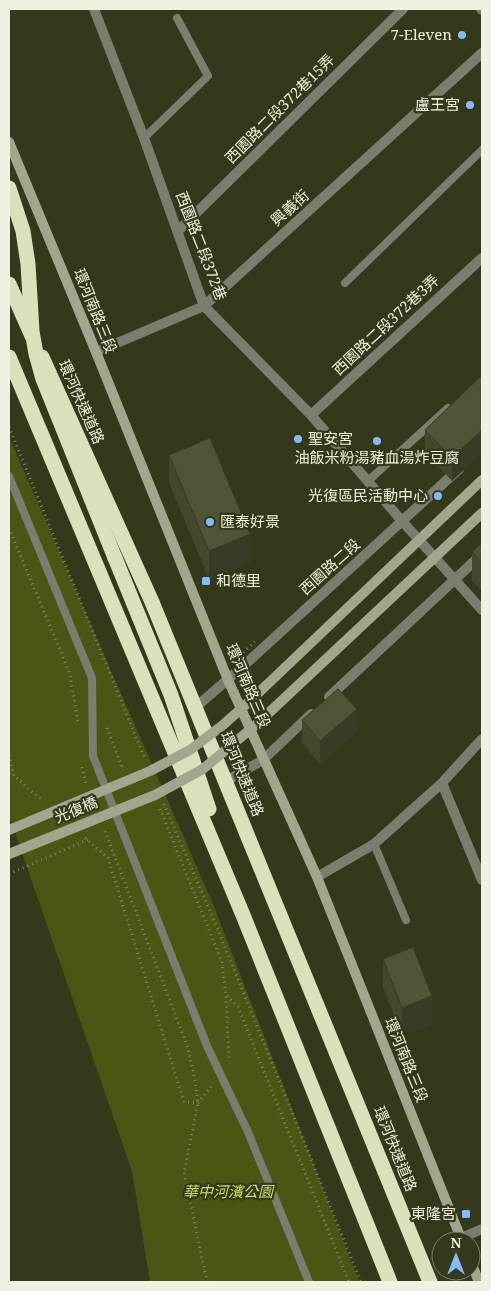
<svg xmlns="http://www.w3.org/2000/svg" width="491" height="1291" font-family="'Noto Serif','Noto Sans TC',serif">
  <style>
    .green { fill: #4c5614 }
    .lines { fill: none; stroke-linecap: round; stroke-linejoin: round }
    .path { stroke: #848870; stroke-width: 3; stroke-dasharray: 1 4; stroke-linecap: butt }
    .lane { stroke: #7a7e6f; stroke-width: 8 }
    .street { stroke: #7a7e6f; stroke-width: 10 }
    .secondary { stroke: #a1a68e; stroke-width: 10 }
    .highway { stroke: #d8e0bc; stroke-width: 15 }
    .path-bridge { stroke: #848870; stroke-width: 3; stroke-dasharray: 1 4; stroke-linecap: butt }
    .secondary-bridge { stroke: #a1a68e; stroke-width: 10 }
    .highway-bridge { stroke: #d8e0bc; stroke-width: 15 }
    .wall { fill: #44492e }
    .shaded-wall { fill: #373c26 }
    .building { fill: #4f5536; stroke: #373c26 }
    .poi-dot { fill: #86bbfb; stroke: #34391b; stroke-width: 2 }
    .labels { text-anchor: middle; stroke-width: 4.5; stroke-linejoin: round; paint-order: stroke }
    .poi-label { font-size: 15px; fill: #eef2e0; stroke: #34391b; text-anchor: end }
    .street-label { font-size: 15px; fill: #eef2e0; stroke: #34391b }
    .park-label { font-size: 15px; font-style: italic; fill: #cbdf64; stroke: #34391b }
  </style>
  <rect width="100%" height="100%" fill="#34391b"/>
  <path class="green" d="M9,437L213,904L359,1282H150L132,1171L9,815Z"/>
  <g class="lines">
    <path class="path" d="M9,427L145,759
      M9,528L70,674L78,724
      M107,728L123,769
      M9,755L14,776L43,801
      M82,767L86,783
      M164,804L218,930L361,1282
      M160,809L222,962L226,996L229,1061
      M105,831L188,1048L195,1081L198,1103L184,1173L207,1282
      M85,838L108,858L184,1102L198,1103
      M227,996L238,1007L349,1282
      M198,1103L213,1084"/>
    <path class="lane" d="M144,138L208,76L177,18
      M345,283L482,150
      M9,476L92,678L93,756L207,1046L248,1132L309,1282
      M368,481L448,408
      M374,844L406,920"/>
    <path class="street" d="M94,9L144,138L204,306L311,415L402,521L482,610
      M481,9L482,10
      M178,231L403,9
      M96,352L204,306L482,53
      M311,415L482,258
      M329,697L482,554
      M196,707L250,660L459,469
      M226,781L263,760L311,714
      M442,783L482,880
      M317,877L374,844L442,783L482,739
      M461,1238L482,1229"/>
    <path class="secondary" d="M9,142L96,352L228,680L317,877L462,1241
      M471,1262L479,1282"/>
    <path class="highway" d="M9,284L32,336
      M9,357L243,915L390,1282
      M42,357L152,602L430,1282
      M115,558L171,695L209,809"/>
    <path class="path-bridge" d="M253,676L239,656L255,642
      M230,697L249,679
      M9,874L89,839"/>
    <path class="secondary-bridge" d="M9,830L150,771L190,750L223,725L252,699L482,480
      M9,854L155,795L203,769L258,723L482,513"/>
    <path class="highway-bridge" d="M9,188L23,231L28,264L32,331L36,354L43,379L115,558"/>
  </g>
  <path class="wall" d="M482,375L452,481L425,453V430Z
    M169,455L250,562L209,579L169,483Z
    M482,543V591L472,581V552Z
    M302,720L357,732L320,764L302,743Z
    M383,959L432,1024L402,1036L383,987Z"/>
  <path class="shaded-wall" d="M482,430V453L452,481V458Z
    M250,534V562L209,579V551Z
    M357,709V732L320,764V741Z
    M432,996V1024L402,1036V1008Z"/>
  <path class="building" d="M482,375V430L452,458L425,430Z
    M210,438L250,534L209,551L169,455Z
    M482,543V563L472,552Z
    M338,689L357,709L320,741L302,720Z
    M413,947L432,996L402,1008L383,959Z"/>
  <g class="poi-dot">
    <circle cx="462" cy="35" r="5"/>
    <circle cx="470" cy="105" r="5"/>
    <circle cx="298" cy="439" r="5"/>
    <circle cx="377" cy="441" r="5"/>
    <circle cx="438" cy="496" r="5"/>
    <circle cx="210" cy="522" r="5"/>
    <rect x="201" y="576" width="10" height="10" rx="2.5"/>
    <rect x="461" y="1209" width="10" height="10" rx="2.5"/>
  </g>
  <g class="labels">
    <g class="poi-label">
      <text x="452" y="40">7-Eleven</text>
      <text x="460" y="110">盧王宮</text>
      <text x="308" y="444" text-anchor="start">聖安宮</text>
      <text x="377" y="463" text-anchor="middle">油飯米粉湯豬血湯炸豆腐</text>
      <text x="428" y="501">光復區民活動中心</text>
      <text x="220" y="527" text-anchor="start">匯泰好景</text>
      <text x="216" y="586" text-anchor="start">和德里</text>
      <text x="456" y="1219">東隆宮</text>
    </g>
    <g class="street-label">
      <text transform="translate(280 109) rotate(-45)" y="5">西園路二段372巷15弄</text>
      <text transform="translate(290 208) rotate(-42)" y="5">興義街</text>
      <text transform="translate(201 246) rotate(69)" y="5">西園路二段372巷</text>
      <text transform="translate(95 311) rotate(68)" y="5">環河南路三段</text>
      <text transform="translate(386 325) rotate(-43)" y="5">西園路二段372巷3弄</text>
      <text transform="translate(81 402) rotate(66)" y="5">環河快速道路</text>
      <text transform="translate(330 567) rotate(-42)" y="5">西園路二段</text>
      <text transform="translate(248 686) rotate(67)" y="5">環河南路三段</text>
      <text transform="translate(242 774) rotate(68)" y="5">環河快速道路</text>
      <text transform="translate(76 810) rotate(-22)" y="5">光復橋</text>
      <text transform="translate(406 1060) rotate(68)" y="5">環河南路三段</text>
      <text transform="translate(395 1149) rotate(68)" y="5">環河快速道路</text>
    </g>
    <g class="park-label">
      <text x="228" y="1197">華中河濱公園</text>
    </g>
  </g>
  <rect width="491" height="1291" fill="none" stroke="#eef2e0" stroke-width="20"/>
  <g transform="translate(456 1256)"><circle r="24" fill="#34391b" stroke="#7e836a"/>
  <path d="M0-4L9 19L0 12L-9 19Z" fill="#86bbfb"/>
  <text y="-8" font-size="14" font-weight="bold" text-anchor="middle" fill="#eef2e0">N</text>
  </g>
</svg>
